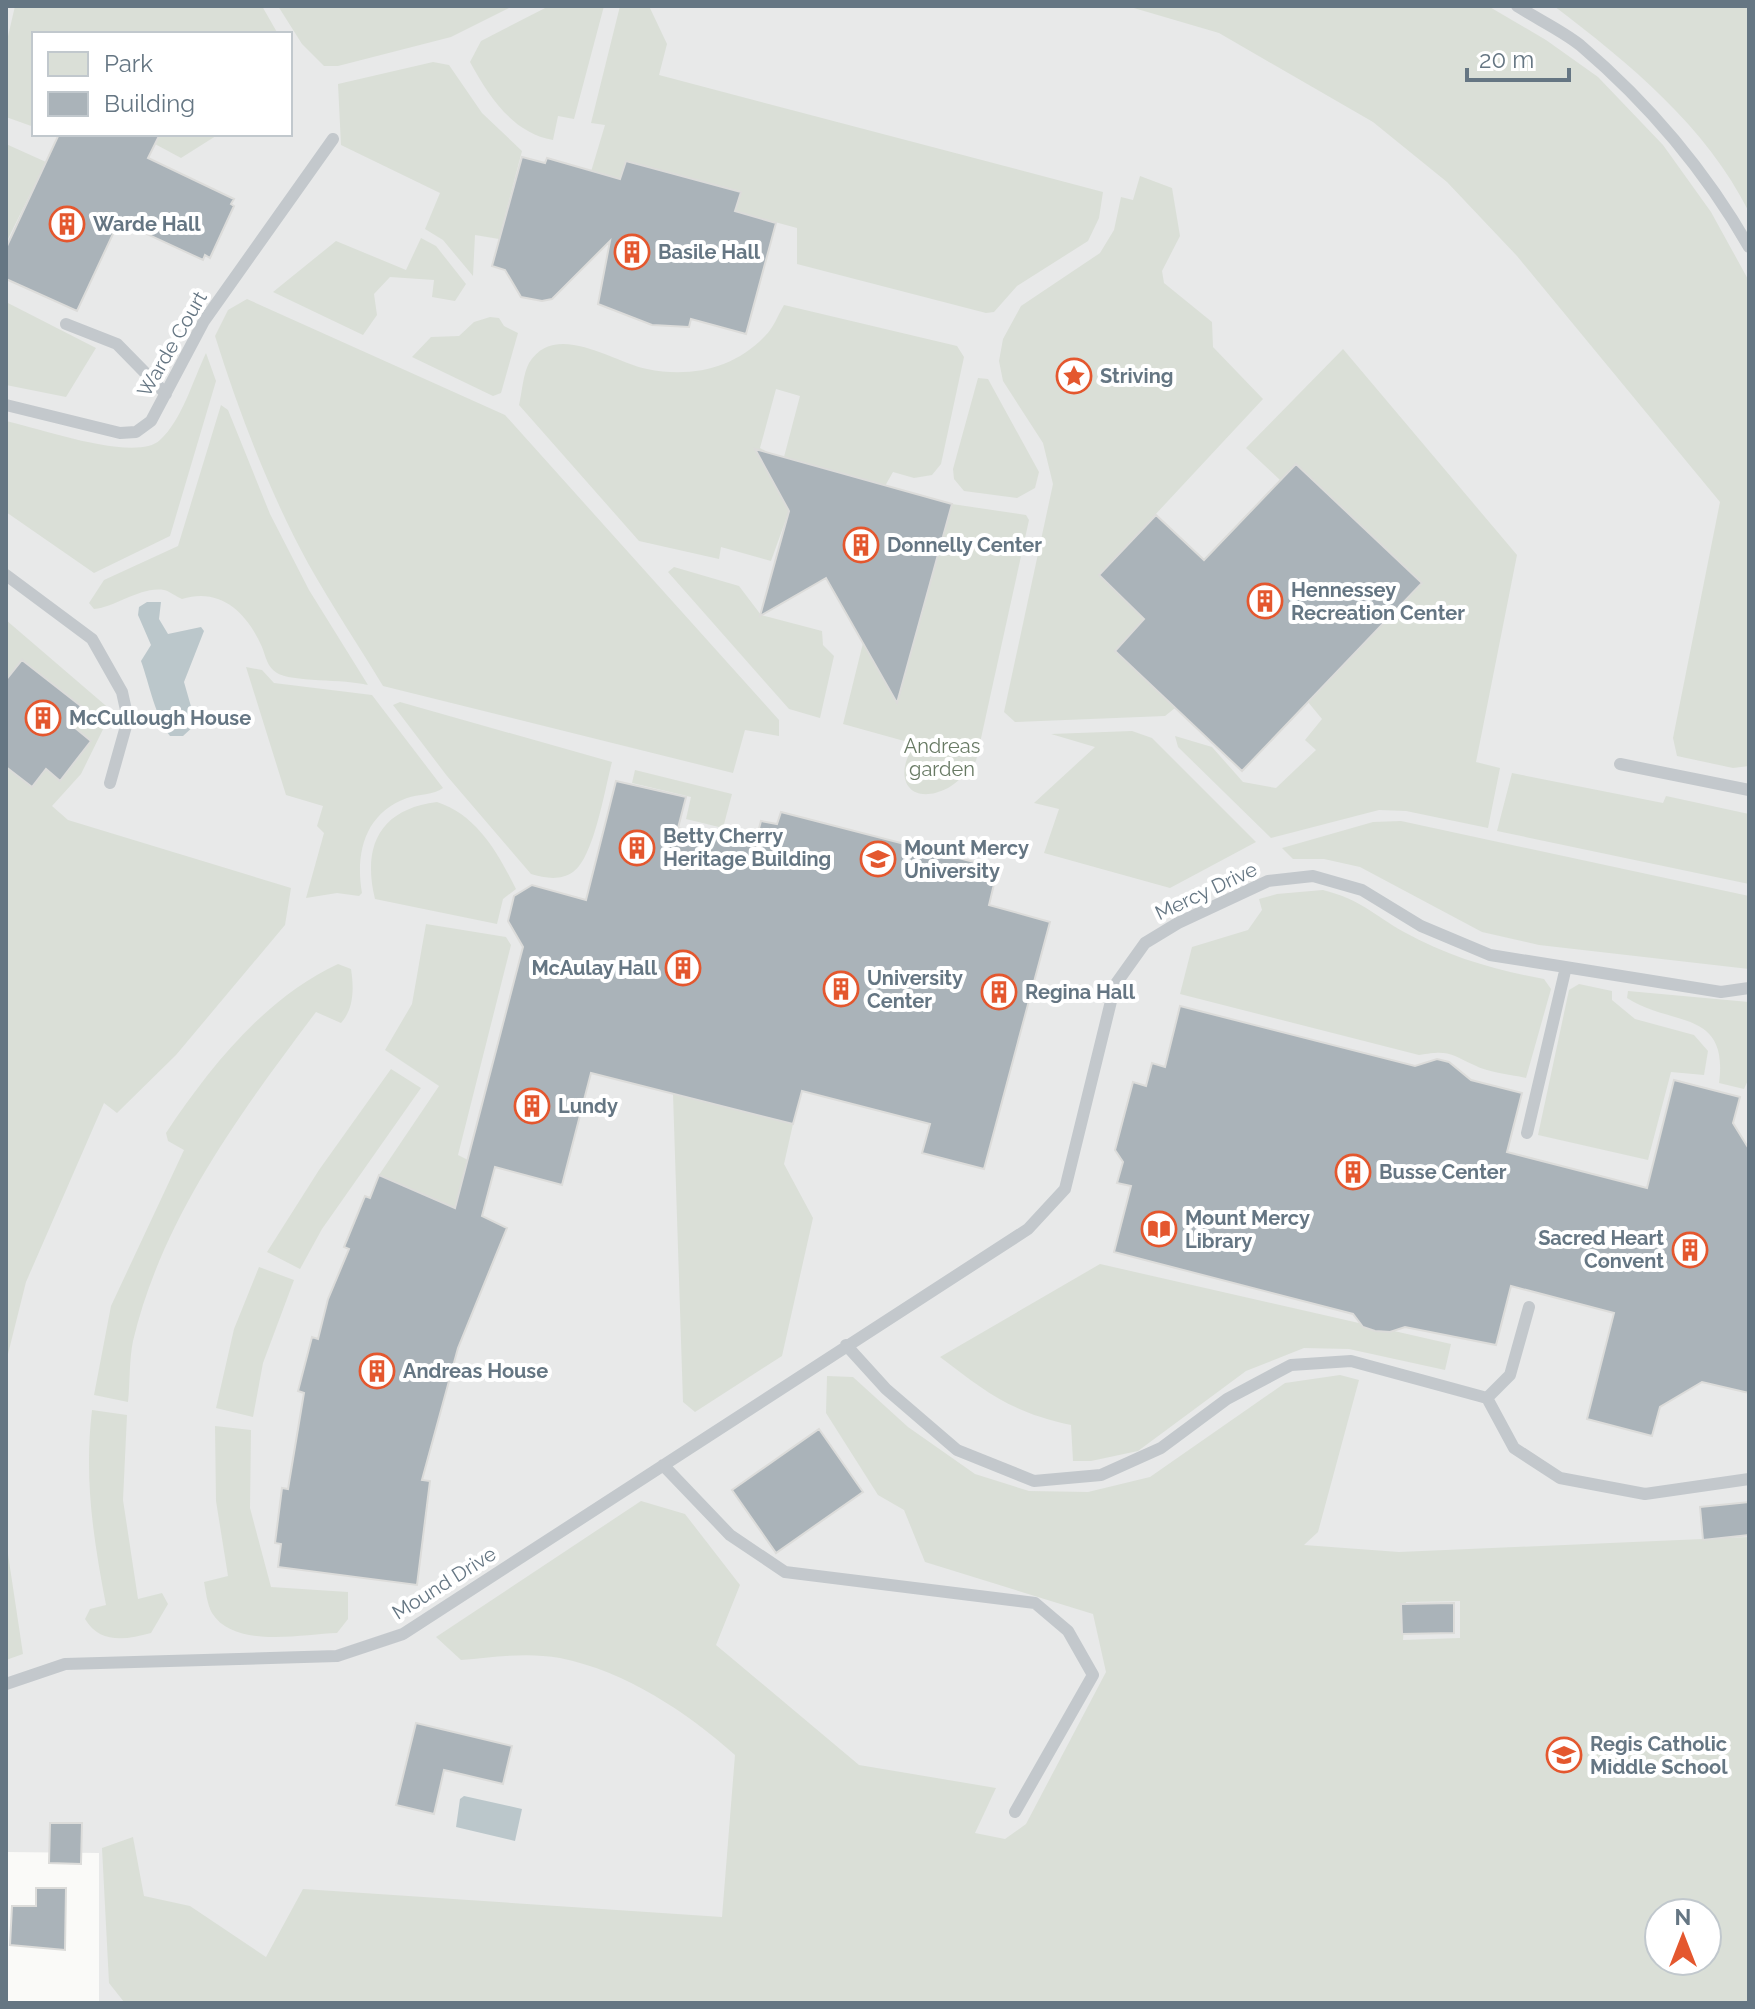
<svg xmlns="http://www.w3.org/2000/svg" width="1755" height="2009" font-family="Raleway,sans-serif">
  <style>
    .built { fill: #e8e9e9; fill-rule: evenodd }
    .green { fill: #dadfd7; fill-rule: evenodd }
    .water { fill: #bbc7cb }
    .building { fill: #aab3b9; stroke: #dcdcda; stroke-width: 2 }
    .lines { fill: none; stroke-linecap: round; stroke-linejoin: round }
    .service { stroke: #c3c8cc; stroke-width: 12 }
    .labels { text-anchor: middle; stroke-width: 8; stroke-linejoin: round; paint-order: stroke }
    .poi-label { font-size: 20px; font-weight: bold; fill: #657683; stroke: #fff; text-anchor: start }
    .street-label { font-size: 20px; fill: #657683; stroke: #fff }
    .park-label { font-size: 20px; fill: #687a64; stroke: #fff }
  </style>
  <rect width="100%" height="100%" fill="#fafaf8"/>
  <path class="built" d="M6,6H1749V2003H99V1853L6,1852ZM34,34H290V134H34ZM1659,1913H1707V1961H1659Z"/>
  <path class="green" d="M15,6H262L278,34H115L108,31L106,34H34V127L6,117V45Z
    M278,6H513L451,37L338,66H324L302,44Z
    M549,6H604L574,119L558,116L553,140C513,133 489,97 470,62L481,41Z
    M620,6H649L667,44L659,75L1103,192L1099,218L1088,241L1017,286L994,312L986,313L797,264V228L735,211L740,191L626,161L619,183L590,175L605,125L591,123Z
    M1127,6H1488L1546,40L1598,77L1663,145L1711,212L1749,281V766L1733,768L1677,756L1673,738L1720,502L1517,256L1447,182L1373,122L1219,33Z
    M1554,6H1749V212C1706,126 1629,63 1554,6Z
    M433,62L449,65L482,113L522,151L499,239L475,235L473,276L443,240L425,229L440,193L341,145L338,84Z
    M160,134H219L181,158L155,144Z
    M6,144L46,162L6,243Z
    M1140,176L1172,188L1180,236L1162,271L1164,283L1212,322L1213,347L1263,399L1099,575L1144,619L1115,651L1175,708L1165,716L1015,722L1004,712L1053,484L1043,443L1003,381L999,361L1003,339L1021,306L1100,253L1114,230L1121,197L1133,200Z
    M421,238L436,246L466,284L455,301L432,297L434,280L390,277L374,294L377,315L363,335L273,292L336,241L406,270Z
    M247,299L505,415L779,720V736L745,730L733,773L383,686C359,646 332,606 309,565C270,494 239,413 215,336L228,310Z
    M6,302L96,348L66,397L6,385Z
    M784,305L957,346L964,357L941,464L932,475L914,478L893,472L885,486L784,457L800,396L776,389L760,448L769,453L765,468L789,511L771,561L721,547L719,559L639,541L519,405C522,393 523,374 529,363C555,320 613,362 647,369C690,378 734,369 765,336C773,329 778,315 784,305Z
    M490,317L499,318L504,326L518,333L501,393L493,396L412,357L431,337L459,336L474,322Z
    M1343,349L1517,555L1476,762L1500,768L1488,828L1406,811L1379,810L1271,838L1178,747L1175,736L1212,747L1243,782L1276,788L1316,750L1305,740L1322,719L1308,702L1421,583L1296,465L1280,480L1246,448Z
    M206,353L216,381L170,536L94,573L6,512V421C39,428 136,463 160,440C182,420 193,380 206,353Z
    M978,378L988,379L1039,472L1035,488L1017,498L964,491L954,479L953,469Z
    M221,405L228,410L270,514L309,590L368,685C345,679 290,682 277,673C267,667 266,657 262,647C247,613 221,587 182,599C177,597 169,591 164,590C141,586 116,607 94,609L89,603L104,580L178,546Z
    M952,504L1026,515L1029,520L976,761C968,771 959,782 948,788C908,808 892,776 915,744L843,724L863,643L886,683L901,687Z
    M674,567L739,586L761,615L822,631L823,645L834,656L820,718L789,709L668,572Z
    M6,620L112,711L81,774L52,806L68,820L291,888L285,925L176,1055L117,1113L104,1103L26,1282L6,1362Z
    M246,667L262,670L274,683L372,695L443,788C434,795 418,794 407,798C365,813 355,853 362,893L359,896L337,893L306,898L324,833L317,826L323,806L286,795Z
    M400,702L612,762C605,788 594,858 573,872C560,881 545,878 531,874L447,776L393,705Z
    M1132,731L1152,738L1256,842L1170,888L1044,853L1059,809L1034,803L1095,747L1051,734Z
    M635,770L732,794L723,828L686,819L691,797L632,783Z
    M1512,773L1663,803L1666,796L1749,814V884L1497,831Z
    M437,802C477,815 498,853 516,889L503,899L497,924L375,899C362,846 380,809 437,802Z
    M1401,821L1749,896V969L1539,945L1482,932L1360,867L1324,859H1293L1282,848L1373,822Z
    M1323,890C1362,900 1372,914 1404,932C1449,957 1495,970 1544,979L1551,989L1526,1078C1509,1074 1489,1073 1474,1065C1449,1053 1448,1050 1419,1055L1180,994L1192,947L1248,930L1262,910L1259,899L1277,894Z
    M426,924L506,937L511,945L458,1155L474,1163L461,1211L379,1175L439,1086L385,1050L412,1004Z
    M338,964L351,969C354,988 354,1009 341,1023L316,1012C241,1112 162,1218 133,1341C129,1361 130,1383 128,1402L94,1395L111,1306L184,1150L168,1141L166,1133C210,1067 265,998 338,964Z
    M1579,984L1612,991V1000L1635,1019L1694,1035L1708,1051L1704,1075L1671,1072L1648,1160L1538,1135L1569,990Z
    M1628,991L1749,1002V1078L1744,1089L1719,1083C1729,1008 1671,1027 1627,998Z
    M391,1069L421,1088L322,1229L300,1269L267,1252L319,1170Z
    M673,1094L793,1124L784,1164L813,1218L782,1356L695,1412L683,1402Z
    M1100,1264L1451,1344L1445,1370L1349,1349L1304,1348L1246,1371L1138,1451L1091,1461H1073L1071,1425C1011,1412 987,1393 940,1357Z
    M259,1267L294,1280L263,1363L253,1417L216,1408L234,1329Z
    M1340,1375L1359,1380L1318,1532L1304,1545L1399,1552L1749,1537V2003H155L124,2002L109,1983L102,1848L133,1837L144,1896L190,1906L266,1957L303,1889L722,1917L735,1755C687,1712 625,1671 560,1658C527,1652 494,1657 461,1660L436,1637L641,1501L685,1514L740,1585L716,1645L859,1765L996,1788L975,1833L1005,1839L1026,1824L1106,1672L1093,1614L925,1562L904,1510L878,1495L826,1413L827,1376L853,1377L908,1427L975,1474L1029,1491L1088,1492L1150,1477L1285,1383ZM1460,1601V1638L1403,1640L1406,1602ZM1659,1913H1707V1961H1659Z
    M92,1410L127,1415L123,1500L138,1599L162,1593L168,1604L151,1633C125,1640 100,1644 85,1619L90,1609L106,1605C93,1537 84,1478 92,1410Z
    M215,1426L251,1430L250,1508L271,1587L348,1592V1619L337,1633C302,1634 234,1649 212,1613C207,1604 206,1592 204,1582L228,1576L216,1501Z
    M6,1541L23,1654L6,1660Z"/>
  <path class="water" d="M147,602H161L159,619L168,634L201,627L204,631L184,682L196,724L183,736H170C156,719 149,683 141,661L151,645L138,615L139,607Z
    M464,1796L522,1809L515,1841L456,1827L460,1799Z"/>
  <path class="building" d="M59,134H160L148,158L234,199L231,204L234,206L210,258L205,255L203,260L119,221L77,311L6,279V248Z
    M522,157L545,163L547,158L620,179L626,161L741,192L735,211L776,223L746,334L691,319L689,327L652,325L598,304L610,241L552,299L542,301L521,297L505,270L492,266Z
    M755,449L952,504L897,703L826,578L760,616L789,511Z
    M1296,464L1422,583L1242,771L1115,651L1144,619L1099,575L1156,515L1204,560Z
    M22,660L86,710L73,726L91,741L60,781L46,769L32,787L6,767V680Z
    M616,781L686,797L678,828L754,847L761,821L777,824L781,812L978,863L975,875L995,880L989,905L1050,922L984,1169L922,1153L930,1124L802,1091L793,1124L591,1073L562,1185L495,1167L482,1216L507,1228L458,1348L422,1480L430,1481L417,1585L278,1567L281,1544L275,1543L282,1488L288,1489L304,1393L298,1391L312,1337L318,1339L328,1299L349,1249L344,1247L365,1196L370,1198L379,1175L455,1208L523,947L508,921L514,896L532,885L586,900Z
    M1180,1006L1415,1066L1437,1059L1449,1062L1471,1080L1522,1093L1507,1152L1647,1188L1674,1080L1740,1097L1733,1123L1749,1149V1393L1702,1382L1660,1407L1652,1436L1587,1419L1614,1313L1511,1286L1496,1345L1405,1327L1390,1332L1375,1331L1363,1327L1353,1314L1114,1252L1131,1186L1117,1183L1123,1162L1115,1150L1133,1082L1146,1086L1152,1063L1165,1067Z
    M819,1429L863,1492L776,1553L732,1490Z
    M1749,1502V1535L1703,1540L1700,1507Z
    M1454,1603V1633L1402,1634L1401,1604Z
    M416,1723L512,1746L503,1784L444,1770L434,1814L396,1805Z
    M50,1823H82L81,1864L49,1863Z
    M36,1888H66L65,1950L10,1945L12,1906H36Z"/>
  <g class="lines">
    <path class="service" d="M1517,6C1537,19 1561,30 1580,45C1648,103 1705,170 1749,247
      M66,324L117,344L166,394
      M6,405L120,433L136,432L151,421L204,321L333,139
      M6,575L92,639L122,692L128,719L110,783
      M1620,764L1749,790
      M1527,1133L1566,967
      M846,1345L886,1389L957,1450L1034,1481L1101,1475L1161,1448L1227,1399L1291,1365L1351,1361L1487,1398
      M1487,1398L1514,1448L1560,1478L1645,1494L1749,1479
      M1487,1398L1510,1375L1529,1307
      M663,1465L730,1535L785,1572L1035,1603L1068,1631L1093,1675L1015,1812
      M6,1684L65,1664L337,1656L403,1634L1028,1229L1065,1189L1115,985L1145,943L1178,923L1268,881L1313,876L1362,890L1421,926L1490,955L1721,992L1749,988"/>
  </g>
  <defs>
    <g id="building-ring" transform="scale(1.8)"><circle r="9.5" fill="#fff" stroke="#e4572e" stroke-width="1.5"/><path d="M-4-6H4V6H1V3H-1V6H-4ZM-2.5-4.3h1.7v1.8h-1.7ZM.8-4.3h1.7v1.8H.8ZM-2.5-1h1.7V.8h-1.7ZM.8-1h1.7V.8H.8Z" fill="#e4572e"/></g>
    <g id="sight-ring" transform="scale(1.8)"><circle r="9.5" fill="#fff" stroke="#e4572e" stroke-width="1.5"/><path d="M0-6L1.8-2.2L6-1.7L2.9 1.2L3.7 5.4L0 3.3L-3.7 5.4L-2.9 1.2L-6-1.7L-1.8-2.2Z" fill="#e4572e"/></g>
    <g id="university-ring" transform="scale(1.8)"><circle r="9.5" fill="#fff" stroke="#e4572e" stroke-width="1.5"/><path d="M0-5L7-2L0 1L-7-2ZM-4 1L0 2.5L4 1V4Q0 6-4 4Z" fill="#e4572e"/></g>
    <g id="library-ring" transform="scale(1.8)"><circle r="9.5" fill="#fff" stroke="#e4572e" stroke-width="1.5"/><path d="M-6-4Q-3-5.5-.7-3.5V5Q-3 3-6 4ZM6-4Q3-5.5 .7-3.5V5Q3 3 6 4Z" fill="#e4572e"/></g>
    <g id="school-ring" transform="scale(1.8)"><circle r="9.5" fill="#fff" stroke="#e4572e" stroke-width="1.5"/><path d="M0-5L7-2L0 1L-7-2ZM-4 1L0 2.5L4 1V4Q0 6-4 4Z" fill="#e4572e"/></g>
  </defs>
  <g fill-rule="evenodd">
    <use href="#building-ring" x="67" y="224"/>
    <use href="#building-ring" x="632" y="252"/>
    <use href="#sight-ring" x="1074" y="376"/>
    <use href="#building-ring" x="861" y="545"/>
    <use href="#building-ring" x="1265" y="601"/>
    <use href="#building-ring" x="43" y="718"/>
    <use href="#building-ring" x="637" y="848"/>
    <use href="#university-ring" x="878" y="859"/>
    <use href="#building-ring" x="683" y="968"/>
    <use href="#building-ring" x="841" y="989"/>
    <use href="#building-ring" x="999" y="992"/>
    <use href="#building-ring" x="532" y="1106"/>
    <use href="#building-ring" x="1353" y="1172"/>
    <use href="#library-ring" x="1159" y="1229"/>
    <use href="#building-ring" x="1690" y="1250"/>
    <use href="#building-ring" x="377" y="1371"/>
    <use href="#school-ring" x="1564" y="1755"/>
  </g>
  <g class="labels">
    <g class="poi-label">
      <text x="93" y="231">Warde Hall</text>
      <text x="658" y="259">Basile Hall</text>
      <text x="1100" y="383">Striving</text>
      <text x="887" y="552">Donnelly Center</text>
      <text x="1291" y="597">Hennessey<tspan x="1291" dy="23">Recreation Center</tspan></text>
      <text x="69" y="725">McCullough House</text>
      <text x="663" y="843">Betty Cherry<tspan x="663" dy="23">Heritage Building</tspan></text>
      <text x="904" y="855">Mount Mercy<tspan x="904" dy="23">University</tspan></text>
      <text x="657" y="975" text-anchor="end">McAulay Hall</text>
      <text x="867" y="985">University<tspan x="867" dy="23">Center</tspan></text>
      <text x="1025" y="999">Regina Hall</text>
      <text x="558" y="1113">Lundy</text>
      <text x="1379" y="1179">Busse Center</text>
      <text x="1185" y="1225">Mount Mercy<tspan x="1185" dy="23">Library</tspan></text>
      <text x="1664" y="1245" text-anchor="end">Sacred Heart<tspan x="1664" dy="23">Convent</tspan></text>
      <text x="403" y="1378">Andreas House</text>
      <text x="1590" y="1751">Regis Catholic<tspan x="1590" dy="23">Middle School</tspan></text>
    </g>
    <g class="street-label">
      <text transform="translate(172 344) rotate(-60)" y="7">Warde Court</text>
      <text transform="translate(1206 891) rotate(-25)" y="7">Mercy Drive</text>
      <text transform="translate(444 1583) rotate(-32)" y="7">Mound Drive</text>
    </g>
    <g class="park-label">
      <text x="942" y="753">Andreas<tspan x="942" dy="23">garden</tspan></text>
    </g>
  </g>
  <rect width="1755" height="2009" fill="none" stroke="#657683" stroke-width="16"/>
  <rect x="32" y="32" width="260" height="104" fill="#ffffff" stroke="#c1c8cd" stroke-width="2"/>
  <rect x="48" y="52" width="40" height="24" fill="#dadfd7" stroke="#c1c8cd" stroke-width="2"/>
  <text x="104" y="72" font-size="24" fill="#657683">Park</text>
  <rect x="48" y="92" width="40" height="24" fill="#aab3b9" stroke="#c1c8cd" stroke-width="2"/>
  <text x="104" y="112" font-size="24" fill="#657683">Building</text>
  <g transform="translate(1683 1937)"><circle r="38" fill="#ffffff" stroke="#c1c8cd" stroke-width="2"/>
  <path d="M0-6L14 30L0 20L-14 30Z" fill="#e4572e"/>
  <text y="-12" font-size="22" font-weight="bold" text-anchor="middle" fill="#657683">N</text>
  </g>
  <path d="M1467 68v12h102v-12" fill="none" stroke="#657683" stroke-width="4"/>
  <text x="1479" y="68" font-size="24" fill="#657683" stroke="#ffffff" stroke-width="6" paint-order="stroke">20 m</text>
</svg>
